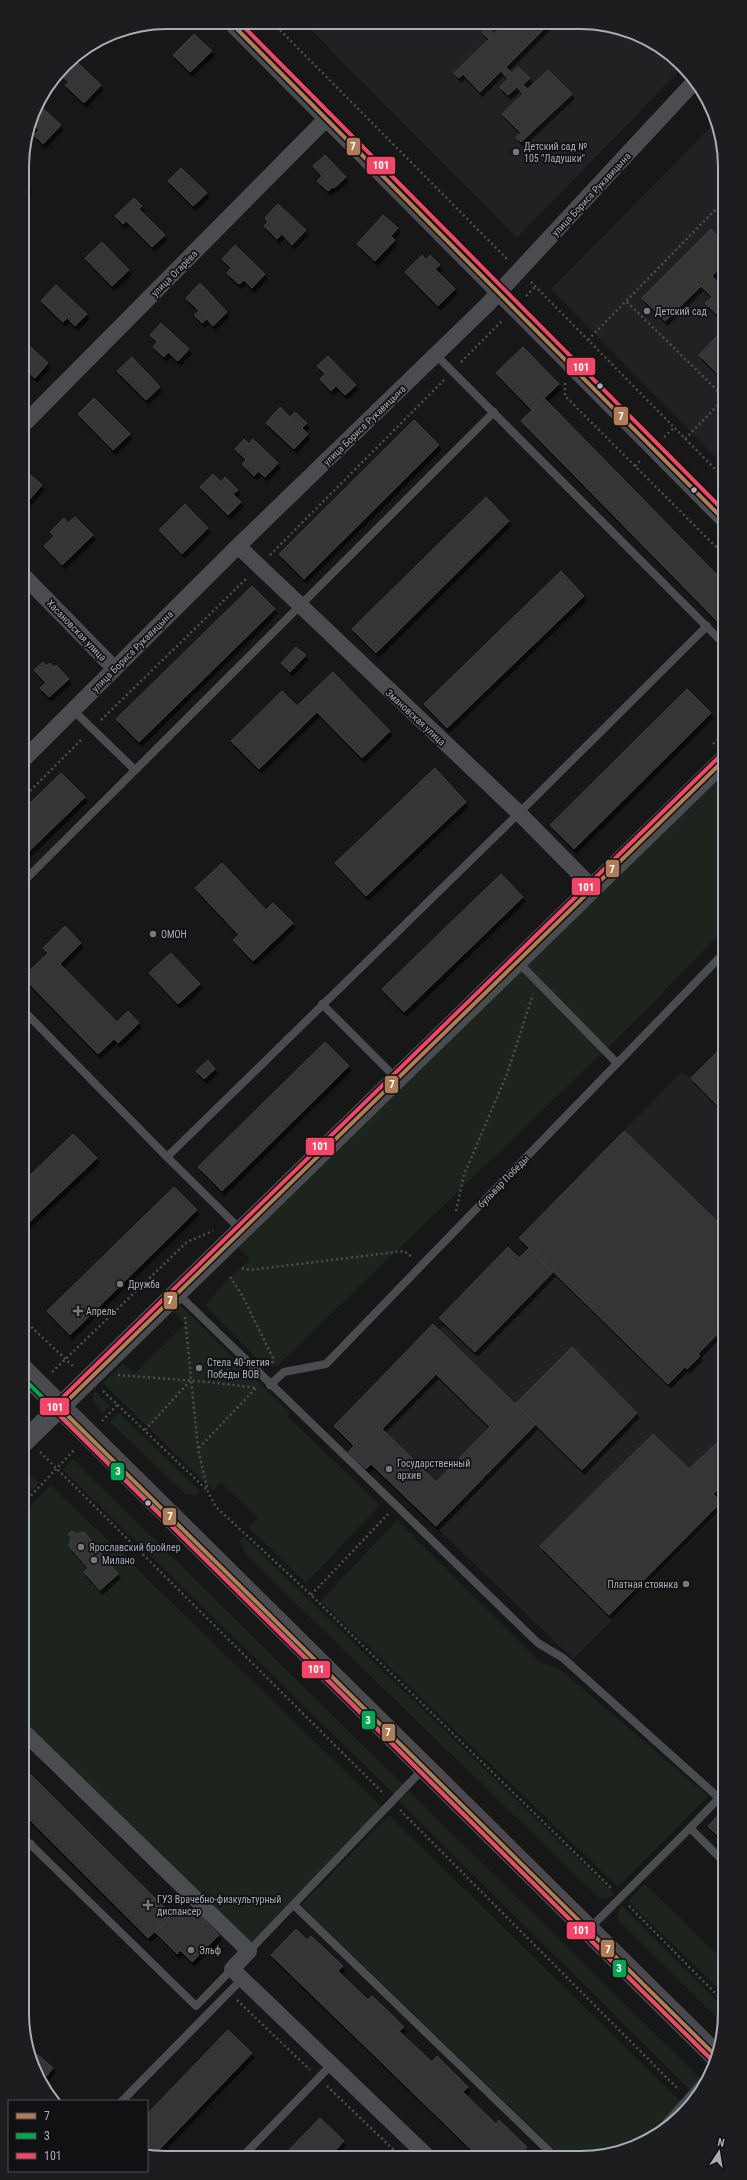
<svg xmlns="http://www.w3.org/2000/svg" width="747" height="2180" font-family="'Roboto Condensed',sans-serif">
  <style>
    .built { fill: #212123 }
    .green { fill: #1d241e }
    .building { fill: #353536; stroke: #3f4043; fill-rule: evenodd; filter: url(#shadow) }
    .lines { fill: none; stroke-linecap: round; stroke-linejoin: round }
    .path { stroke: #4d4e52; stroke-width: 2.5; stroke-dasharray: 2 3; stroke-linecap: butt }
    .service { stroke: #4b4c50; stroke-width: 8 }
    .minor { stroke: #4b4c50; stroke-width: 16 }
    .tertiary { stroke: #4b4c50; stroke-width: 20 }
    .secondary { stroke: #4a4a4e; stroke-width: 22 }
    .bus-1-casing { stroke: #111113; stroke-width: 7 }
    .bus-2-casing { stroke: #111113; stroke-width: 7 }
    .bus-3-casing { stroke: #111113; stroke-width: 7 }
    .bus-1 { stroke: #b07c57; stroke-width: 4 }
    .bus-2 { stroke: #00a651; stroke-width: 4 }
    .bus-3 { stroke: #f34667; stroke-width: 4 }
    .poi-dot { fill: #757880; stroke: #111113; stroke-width: 1.5 }
    .bus-dot { fill: #a8adb8; stroke: #111113; stroke-width: 1.5 }
    .labels { text-anchor: middle; stroke-width: 3.5; stroke-linejoin: round; paint-order: stroke }
    .poi-label { font-size: 10px; fill: #a8adb8; stroke: #111113; text-anchor: start }
    .street-label { font-size: 10px; fill: #a8adb8; stroke: #111113 }
    .rim { fill: none; stroke: #a8adb8; stroke-width: 2 }
    .line-badge { stroke: #111113; stroke-width: 1.5 }
    .badge-label { font-size: 11px; text-anchor: middle; font-weight: bold; fill: #fff }
  </style>
  <defs>
    <filter id="shadow"><feDropShadow dx="2.5" dy="4.5" stdDeviation="0" flood-color="#0009"/></filter>
  </defs>
  <rect width="100%" height="100%" fill="#171717"/>
  <path class="built" d="M304,23L609,25L644,37L684,66L517,238Z
    M711,127L722,138L721,463L551,289Z
    M723,1046L724,1509L573,1659L371,1464L366,1469L348,1452L354,1445L334,1426L433,1324L439,1330L445,1324L439,1318L508,1247L519,1257L529,1248L519,1238L681,1072L691,1078Z"/>
  <path class="green" d="M723,775V931L627,1029L277,1366L263,1365L205,1305L230,1277L250,1260L237,1246Z
    M180,1305L290,1413L287,1416L380,1505L306,1583L249,1528L258,1518L221,1483L213,1491L103,1383L123,1363L134,1374L185,1324L173,1312Z
    M94,1390L110,1406L102,1414L93,1400Z
    M119,1413L200,1491L196,1496L185,1494L110,1422Z
    M73,1459L403,1785L394,1794L63,1470Z
    M24,1468L39,1483L24,1498Z
    M51,1485L383,1808L250,1944L24,1721V1513Z
    M397,1520L539,1661L562,1671L708,1796L618,1887L321,1601Z
    M243,1536L614,1894C608,1900 604,1899 597,1896L245,1554L240,1541Z
    M409,1791L701,2079L690,2090L399,1801Z
    M389,1815L681,2102L645,2141L609,2155H560L301,1905Z
    M645,1884L725,1962V1995L628,1901Z
    M621,1905L725,2009L724,2025L618,1920V1914Z"/>
  <path class="building" d="M496,24H549L506,67L512,73L518,67L530,78L523,85L528,89L548,70L572,94L521,142L516,137L521,133L502,114L523,94L517,87L508,95L500,87L508,79L501,71L480,92L463,74L459,78L454,73L489,39L482,32L487,27L494,34L499,28Z
    M194,34L212,51L190,72L173,55Z
    M78,63L101,85L84,103L65,85L69,82L64,78Z
    M38,104L61,125L43,144L34,135L39,130L31,123Z
    M325,155L346,177L334,188L333,187L328,191L317,181L322,176L313,166Z
    M181,168L207,193L193,206L168,181Z
    M22,180L29,187L22,194Z
    M134,198L142,206L139,209L165,235L152,247L126,221L123,224L115,216Z
    M278,204L306,230L292,245L282,234L277,239L264,226L268,222L265,218Z
    M383,215L398,228L391,236L395,240L375,261L357,244Z
    M711,229L722,241V265L712,276L722,286V308L717,314L705,303L712,297L701,286L665,321L642,298Z
    M102,242L129,270L112,286L85,258Z
    M235,245L265,274L252,288L244,280L239,284L227,273L231,268L222,259Z
    M422,255L426,260L430,255L440,265L435,269L455,289L438,306L405,272Z
    M200,283L227,312L213,326L207,319L202,323L194,315L199,311L186,298Z
    M56,285L87,314L75,326L67,318L63,322L41,301Z
    M161,323L189,349L178,361L168,352L164,357L153,347L157,342L150,335Z
    M722,331V378L699,355Z
    M23,340L48,363L35,378L27,371L23,376Z
    M523,347L559,384L532,410L496,373Z
    M328,356L356,385L345,395L336,386L331,391L320,379L325,374L317,366Z
    M132,357L160,387L146,400L117,371Z
    M94,398L130,434L113,450L78,414Z
    M544,398L723,581V627L521,421Z
    M280,407L290,417L295,412L307,423L302,428L308,434L294,449L266,423Z
    M414,420L439,445L304,579L279,554Z
    M244,439L249,444L253,439L278,463L265,477L258,471L254,476L242,464L246,460L235,449Z
    M24,469L42,485L23,507V470Z
    M213,474L221,482L225,477L238,490L233,494L241,502L228,515L200,487Z
    M486,497L509,521L376,653L352,629Z
    M185,504L208,528L182,554L159,530Z
    M75,517L93,535L62,565L44,546L54,536L50,532L64,518L68,523Z
    M561,571L584,596L447,728L424,704Z
    M252,586L275,609L139,742L116,719Z
    M296,647L306,655L290,672L281,663Z
    M43,662L46,666L50,663L54,667L56,665L69,679L49,697L40,688L46,683L34,670Z
    M333,672L390,731L362,758L317,712L259,769L231,741L282,691L297,706Z
    M687,689L711,713L574,849L550,825Z
    M435,768L466,802L366,896L335,863Z
    M61,773L85,797L23,857V810Z
    M222,863L266,910L273,903L293,923L253,961L233,940L239,935L195,888Z
    M501,874L523,897L404,1012L382,989Z
    M65,926L81,943L60,964L117,1022L128,1011L139,1023L118,1043L114,1039L98,1054L23,977L48,953L43,948Z
    M171,953L200,984L178,1004L149,973Z
    M325,1042L349,1066L222,1191L198,1167Z
    M723,1046V1111L691,1078Z
    M208,1060L215,1069L204,1079L196,1071Z
    M624,1131L724,1228V1327L698,1354L700,1356L687,1369L685,1367L668,1384L519,1238Z
    M73,1134L97,1158L24,1227V1181Z
    M174,1187L197,1210L70,1335L47,1311Z
    M508,1247L519,1258L529,1248L553,1272L475,1352L439,1318Z
    M433,1324L536,1424L436,1526L371,1464L366,1469L348,1452L354,1446L334,1426ZM436,1374L490,1427L436,1482L382,1429Z
    M572,1347L637,1413L582,1470L515,1404Z
    M653,1434L689,1469L724,1436V1484L713,1494L721,1502L609,1615L540,1546Z
    M72,1531L76,1534L84,1532L118,1574L100,1590L84,1572L88,1568L69,1546L71,1538L68,1534Z
    M24,1768L172,1915L148,1938L25,1815Z
    M724,1809V1842L708,1826Z
    M181,1906L191,1916L196,1911L219,1935L192,1962L180,1950L177,1954L155,1932Z
    M296,1929L307,1940L311,1936L326,1950L343,1966L338,1971L368,2000L372,1996L388,2011L404,2027L399,2031L432,2062L437,2056L468,2087L463,2092L496,2124L499,2120L527,2147L523,2152L526,2155H477L271,1955Z
    M228,2030L252,2053L154,2155H147V2114Z
    M37,2054L53,2068L44,2079L36,2072L32,2060Z
    M320,2118L344,2141L331,2155H284Z"/>
  <g class="lines">
    <path class="path" d="M273,23L507,259
      M531,282L723,477
      M526,296L535,287
      M627,302L723,396
      M588,340L716,209L722,216
      M461,362L503,320
      M565,383V396L723,554
      M664,437L674,428
      M685,439L723,400
      M635,466L642,459
      M270,555L444,380
      M101,720L248,577
      M713,744L723,735
      M23,798L83,738
      M456,1211L464,1175L507,1074L533,994
      M242,1268L250,1270L404,1251L412,1257
      M230,1277L242,1295L273,1358L272,1366
      M185,1317L198,1449L208,1492L216,1507L311,1595L612,1889
      M24,1320L75,1368
      M52,1372L187,1242L213,1231
      M118,1375L209,1382L257,1388
      M103,1391L208,1491
      M102,1421L118,1404
      M145,1430L190,1381
      M199,1448L256,1388
      M40,1452L384,1794
      M24,1503L75,1449
      M311,1595L388,1514
      M400,1810L679,2090
      M629,1906L725,2003
      M237,2000L310,2070
      M327,2086L399,2155"/>
    <path class="service" d="M436,355L723,643
      M73,710L135,770
      M23,882L494,412
      M518,962L617,1063
      M322,1004L397,1079
      M23,1010L167,1157L241,1230
      M167,1157L519,813L707,626
      M177,1293L538,1643L563,1658L719,1798L690,1828L724,1862
      M270,1385L284,1372L326,1364L723,954
      M25,1839L196,2006L232,1969
      M25,1850L31,1844
      M294,1905L553,2155
      M589,1929L690,1828
      M249,1951L424,1768
      M122,2101L242,1979
      M654,2137L713,2070
      M244,2155L332,2064"/>
    <path class="minor" d="M230,22L723,519
      M23,425L325,120
      M238,546L519,813L593,888
      M23,575L114,668
      M23,760L238,546L487,305L695,81
      M24,1732L249,1951L232,1969L426,2155"/>
    <path class="tertiary" d="M24,1442L723,761"/>
    <path class="secondary" d="M24,1371L717,2057"/>
    <g class="bus-1-casing">
      <path id="bus-1" d="M230,22L723,519
        M60,1408L723,761
        M60,1408L717,2057"/>
    </g>
    <g class="bus-2-casing">
      <path id="bus-2" d="M24,1379L713,2061"/>
    </g>
    <g class="bus-3-casing">
      <path id="bus-3" d="M239,22L723,510
        M713,2061L56,1412L54,1408L56,1404L719,757"/>
    </g>
    <use href="#bus-1" class="bus-1"/>
    <use href="#bus-2" class="bus-2"/>
    <use href="#bus-3" class="bus-3"/>
  </g>
  <g class="poi-dot">
    <circle cx="516" cy="152" r="4"/>
    <circle cx="647" cy="311" r="4"/>
    <circle cx="153" cy="934" r="4"/>
    <circle cx="120" cy="1284" r="4"/>
    <path d="M76 1305h4v4h4v4h-4v4h-4v-4h-4v-4h4z"/>
    <circle cx="199" cy="1368" r="4"/>
    <circle cx="389" cy="1469" r="4"/>
    <circle cx="81" cy="1547" r="4"/>
    <circle cx="94" cy="1560" r="4"/>
    <circle cx="686" cy="1584" r="4"/>
    <path d="M146 1899h4v4h4v4h-4v4h-4v-4h-4v-4h4z"/>
    <circle cx="191" cy="1950" r="4"/>
  </g>
  <g class="bus-dot">
    <circle cx="600" cy="386" r="3.5"/>
    <circle cx="694" cy="490" r="3.5"/>
    <circle cx="148" cy="1503" r="3.5"/>
  </g>
  <g class="labels">
    <g class="poi-label">
      <text x="524" y="150">Детский сад №<tspan x="524" dy="12">105 "Ладушки"</tspan></text>
      <text x="655" y="315">Детский сад</text>
      <text x="161" y="938">ОМОН</text>
      <text x="128" y="1288">Дружба</text>
      <text x="86" y="1315">Апрель</text>
      <text x="207" y="1366">Стела 40-летия<tspan x="207" dy="12">Победы ВОВ</tspan></text>
      <text x="397" y="1467">Государственный<tspan x="397" dy="12">архив</tspan></text>
      <text x="89" y="1551">Ярославский бройлер</text>
      <text x="102" y="1564">Милано</text>
      <text x="678" y="1588" text-anchor="end">Платная стоянка</text>
      <text x="157" y="1903">ГУЗ Врачебно-физкультурный<tspan x="157" dy="12">диспансер</tspan></text>
      <text x="199" y="1954">Эльф</text>
    </g>
    <g class="street-label">
      <text transform="translate(591 194) rotate(-47)" y="4">улица Бориса Рукавицына</text>
      <text transform="translate(174 273) rotate(-45)" y="4">улица Огарёва</text>
      <text transform="translate(364 425) rotate(-44)" y="4">улица Бориса Рукавицына</text>
      <text transform="translate(77 630) rotate(46)" y="4">Хасановская улица</text>
      <text transform="translate(132 651) rotate(-45)" y="4">улица Бориса Рукавицына</text>
      <text transform="translate(416 717) rotate(43)" y="4">Змановская улица</text>
      <text transform="translate(503 1181) rotate(-46)" y="4">бульвар Победы</text>
    </g>
  </g>
  <path d="M0 0H747V2180H0ZM167 29H580A138 138 0 0 1 718 167V2013A138 138 0 0 1 580 2151H167A138 138 0 0 1 29 2013V167A138 138 0 0 1 167 29Z" fill="#1d1d20" fill-rule="evenodd"/>
  <path class="rim" d="M167 29H580A138 138 0 0 1 718 167V2013A138 138 0 0 1 580 2151H167A138 138 0 0 1 29 2013V167A138 138 0 0 1 167 29Z"/>
  <g class="line-badge">
    <rect x="346" y="137" width="15" height="19" rx="4" fill="#b07c57"/>
    <rect x="366" y="156" width="30" height="19" rx="4" fill="#f34667"/>
    <rect x="566" y="357" width="30" height="19" rx="4" fill="#f34667"/>
    <rect x="613" y="406" width="16" height="20" rx="4" fill="#b07c57"/>
    <rect x="605" y="859" width="15" height="19" rx="4" fill="#b07c57"/>
    <rect x="571" y="877" width="30" height="19" rx="4" fill="#f34667"/>
    <rect x="384" y="1075" width="15" height="19" rx="4" fill="#b07c57"/>
    <rect x="305" y="1137" width="30" height="19" rx="4" fill="#f34667"/>
    <rect x="163" y="1291" width="15" height="19" rx="4" fill="#b07c57"/>
    <rect x="39" y="1397" width="31" height="19" rx="4" fill="#f34667"/>
    <rect x="110" y="1462" width="15" height="19" rx="4" fill="#00a651"/>
    <rect x="162" y="1507" width="15" height="19" rx="4" fill="#b07c57"/>
    <rect x="301" y="1660" width="30" height="19" rx="4" fill="#f34667"/>
    <rect x="361" y="1710" width="15" height="20" rx="4" fill="#00a651"/>
    <rect x="381" y="1723" width="15" height="19" rx="4" fill="#b07c57"/>
    <rect x="566" y="1921" width="30" height="19" rx="4" fill="#f34667"/>
    <rect x="600" y="1939" width="15" height="19" rx="4" fill="#b07c57"/>
    <rect x="612" y="1959" width="15" height="19" rx="4" fill="#00a651"/>
  </g>
  <g class="badge-label">
    <text x="353" y="150">7</text>
    <text x="381" y="169">101</text>
    <text x="581" y="371">101</text>
    <text x="621" y="420">7</text>
    <text x="612" y="873">7</text>
    <text x="586" y="891">101</text>
    <text x="392" y="1088">7</text>
    <text x="320" y="1150">101</text>
    <text x="170" y="1304">7</text>
    <text x="55" y="1411">101</text>
    <text x="118" y="1475">3</text>
    <text x="170" y="1520">7</text>
    <text x="316" y="1673">101</text>
    <text x="368" y="1724">3</text>
    <text x="388" y="1736">7</text>
    <text x="581" y="1934">101</text>
    <text x="608" y="1953">7</text>
    <text x="619" y="1972">3</text>
  </g>
  <rect x="8" y="2100" width="140" height="72" fill="#111113" stroke="#4d4f55"/>
  <rect x="16" y="2113" width="20" height="6" fill="#b07c57" stroke="#4d4f55"/>
  <text x="44" y="2120" font-size="12" fill="#a8adb8">7</text>
  <rect x="16" y="2133" width="20" height="6" fill="#00a651" stroke="#4d4f55"/>
  <text x="44" y="2140" font-size="12" fill="#a8adb8">3</text>
  <rect x="16" y="2153" width="20" height="6" fill="#f34667" stroke="#4d4f55"/>
  <text x="44" y="2160" font-size="12" fill="#a8adb8">101</text>
  <g transform="translate(719 2152) rotate(12)" stroke="#111113" stroke-width="3" paint-order="stroke">
  <path d="M0-3L7 15L0 10L-7 15Z" fill="#a8adb8"/>
  <text y="-6" font-size="11" font-weight="bold" text-anchor="middle" fill="#a8adb8">N</text>
  </g>
</svg>
